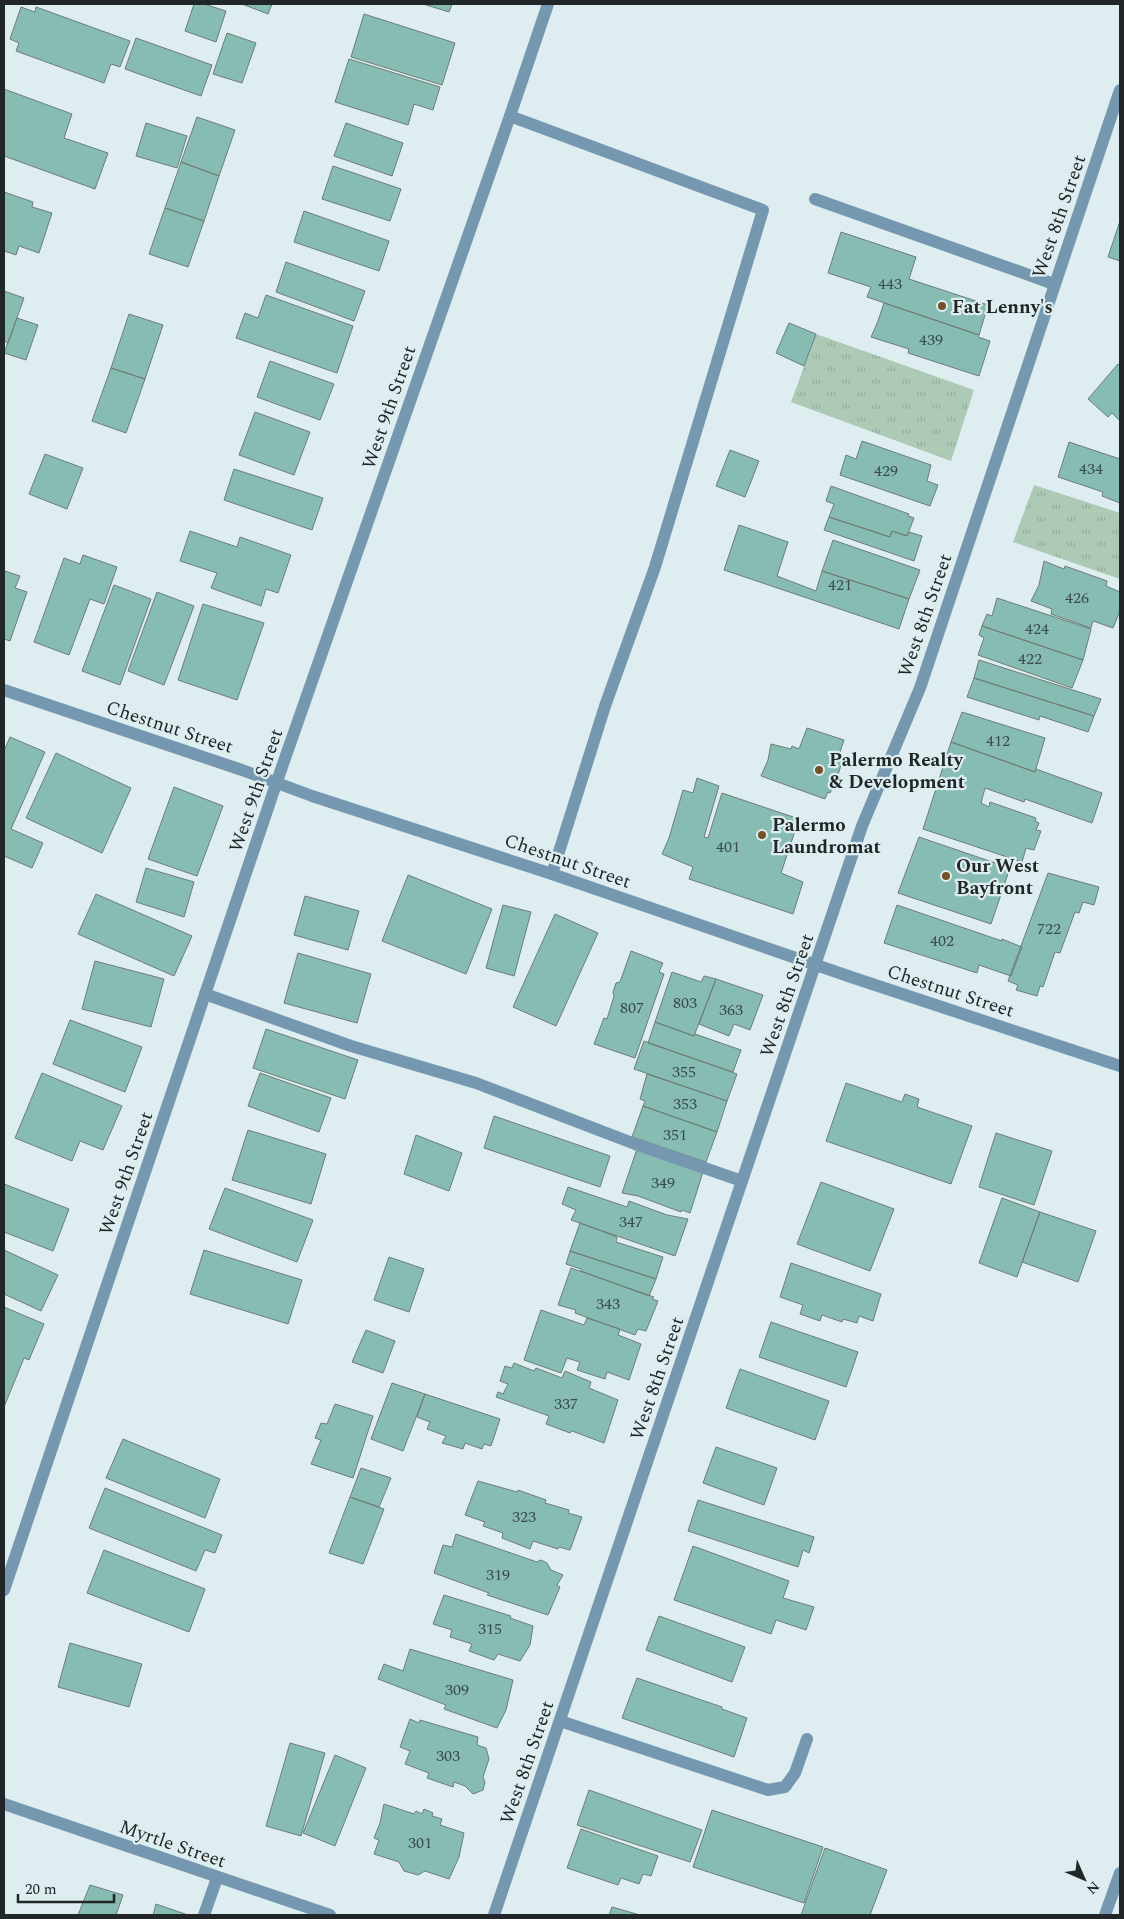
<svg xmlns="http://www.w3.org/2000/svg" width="1124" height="1919" font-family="Spectral,serif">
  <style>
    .grass { fill: url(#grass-tufts) }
    .building { fill: #87bcb3; stroke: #6e7c79 }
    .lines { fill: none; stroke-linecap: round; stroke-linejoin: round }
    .service { stroke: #7598b0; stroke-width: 12 }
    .minor { stroke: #7598b0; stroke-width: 12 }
    .tertiary { stroke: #7598b0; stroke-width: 12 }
    .poi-dot { fill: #725228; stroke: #ddedf0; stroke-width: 2 }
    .labels { text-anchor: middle; stroke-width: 4.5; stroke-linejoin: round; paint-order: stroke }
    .number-label { font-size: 16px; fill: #3a4c4b }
    .street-label { font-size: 19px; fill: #212728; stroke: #ddedf0 }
    .poi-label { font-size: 19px; font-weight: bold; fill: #212728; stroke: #ddedf0; text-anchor: start }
  </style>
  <defs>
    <pattern id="grass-tufts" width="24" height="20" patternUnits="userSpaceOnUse" patternTransform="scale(1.25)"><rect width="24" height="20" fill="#adcab6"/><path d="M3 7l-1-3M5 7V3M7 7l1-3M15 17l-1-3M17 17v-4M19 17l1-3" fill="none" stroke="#95ae9c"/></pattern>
  </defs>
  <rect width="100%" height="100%" fill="#ddedf0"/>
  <path class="grass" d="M816,334L974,390L951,461L791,402Z
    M1034,485L1120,513V579L1013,542Z"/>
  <path class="building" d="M194,4H204L226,11L216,42L185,31Z
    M242,4H272L268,14Z
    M423,4H452L449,12Z
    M21,7L35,12L36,7L130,41L120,67L111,64L104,83L16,51L19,43L10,39Z
    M364,14L455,43L442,85L351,57Z
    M227,33L256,43L242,83L213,74Z
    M136,38L212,65L201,96L125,69Z
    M349,59L440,87L433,110L414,104L408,125L335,102Z
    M4,89L72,114L64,138L108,153L95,189L4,156Z
    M197,117L235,130L219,176L181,162Z
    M146,123L187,136L177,168L136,156Z
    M346,123L403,143L392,176L334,156Z
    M181,162L219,176L204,221L165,208Z
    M333,166L401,189L390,221L322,199Z
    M4,192L33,202L32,207L52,213L39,253L19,246L16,255L4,251Z
    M165,208L204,221L188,267L149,254Z
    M304,211L389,241L379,271L294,242Z
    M1120,221V261L1108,257Z
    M841,232L916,257L909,279L988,305L979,335L867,297L871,287L828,273Z
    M286,262L365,291L354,321L276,292Z
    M4,291L24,298L8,343L4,341Z
    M266,295L353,326L337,373L236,338L245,313L258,318Z
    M884,303L979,335L978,337L990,341L979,376L908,353L909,349L871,337L878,321Z
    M129,314L163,325L145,379L111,368Z
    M17,318L38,325L26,360L4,353Z
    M789,323L816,334L804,366L776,353Z
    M270,361L334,384L320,420L257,397Z
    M1118,364L1120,366V421L1112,413L1108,417L1088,399Z
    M111,368L145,379L126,433L92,421Z
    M255,412L310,432L294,475L239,455Z
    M862,441L931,465L927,481L938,485L930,506L840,475L846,455L856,459Z
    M1069,442L1120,459V503L1102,496L1103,492L1058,477Z
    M730,450L759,461L745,497L716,486Z
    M45,454L83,468L67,509L29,494Z
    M234,469L323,498L312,530L224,500Z
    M831,486L909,514L908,516L914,518L907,536L892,531L890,537L829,517L834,504L826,501Z
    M829,517L890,537L892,531L907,536L909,532L922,536L914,561L824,530Z
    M739,525L788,542L777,576L816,591L822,571L909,599L899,629L724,570Z
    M190,531L237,547L240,537L291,555L278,593L266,589L261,606L211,588L217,573L180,561Z
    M833,540L920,570L909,599L822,571Z
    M83,555L117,567L104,604L90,599L69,655L34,642L64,558L80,564Z
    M1044,561L1064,569L1065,566L1107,581L1106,586L1120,592V611L1113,628L1093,621L1091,628L1051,614L1052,609L1031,601L1039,585Z
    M5,571L20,576L15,588L27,592L10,641L4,639V576Z
    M114,585L151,599L120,685L82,671Z
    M157,592L194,606L164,685L128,671Z
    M997,598L1091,629L1083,660L982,626L987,614L992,616Z
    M203,604L264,623L237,700L178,680Z
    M982,626L1083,660L1072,688L978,655L984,638L979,635Z
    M979,660L1101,699L1094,716L974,678Z
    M974,678L1094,716L1088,732L1040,716L1039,720L967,697Z
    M962,712L1045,738L1035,772L951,742Z
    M807,728L844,740L839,755L843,759L837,778L830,793L828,792L825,799L761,776L768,760L771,744L791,749L792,746L799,749Z
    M10,737L45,752L11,829L43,843L32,868L4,856V751Z
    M951,742L1035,772L1036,769L1102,793L1092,823L1025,799L1024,802L985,788L981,803L989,807L990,802L1036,818L1035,821L1039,823L1036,830L1041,831L1034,850L1026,848L1022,862L923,829Z
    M56,753L131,788L102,853L26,818Z
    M697,778L719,786L704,837L708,838L722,793L799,819L781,873L803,882L793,914L689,879L693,867L662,854L669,838L683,790L693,793Z
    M174,787L223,806L197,876L148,859Z
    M919,837L1010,868L991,924L898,893Z
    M146,868L194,882L184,917L136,902Z
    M1048,873L1099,887L1094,905L1083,902L1079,913L1075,912L1060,953L1055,952L1043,987L1040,986L1037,996L1016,990L1018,985L1008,981Z
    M408,875L492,909L466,974L382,941Z
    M96,894L192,936L174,976L78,934Z
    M305,896L359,911L348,950L294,935Z
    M503,905L531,912L514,976L486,968Z
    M897,905L1002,941V939L1022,947L1011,976L979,965L977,973L884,943Z
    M555,914L598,933L556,1026L513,1007Z
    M631,951L663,963L659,972L664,974L635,1058L594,1044L604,1018L607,1019L614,996L613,992L616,983L620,982Z
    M298,953L371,974L357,1023L284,1003Z
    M95,961L164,979L151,1027L82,1009Z
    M672,972L701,982L704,976L716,979L694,1036L655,1022Z
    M716,979L763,995L750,1030L734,1024L729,1036L699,1024Z
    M70,1020L142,1047L125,1092L53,1064Z
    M655,1022L694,1036L695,1034L741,1050L733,1072L648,1043Z
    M266,1029L358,1060L345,1099L253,1068Z
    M644,1041L737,1074L727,1101L634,1069Z
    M42,1073L122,1106L103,1150L80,1141L72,1161L15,1138Z
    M260,1073L331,1098L319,1132L248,1106Z
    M647,1074L727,1101L717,1132L643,1106L645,1101L640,1099Z
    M846,1083L902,1102L905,1094L919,1099L917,1107L972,1126L951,1184L826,1141Z
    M643,1106L717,1132L706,1162L632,1137Z
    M494,1116L610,1156L600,1187L484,1148Z
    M248,1130L326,1154L311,1204L232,1180Z
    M996,1133L1052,1151L1034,1205L979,1187Z
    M416,1135L462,1153L449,1191L404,1174Z
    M637,1149L703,1172L690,1213L682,1210L681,1212L638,1196L622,1193Z
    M821,1182L894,1209L870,1271L797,1244Z
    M4,1184L69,1209L53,1251L4,1232Z
    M568,1187L627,1207L629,1201L667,1215L688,1219L675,1256L571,1220L576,1210L562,1204Z
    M225,1188L313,1220L297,1262L209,1229Z
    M1002,1198L1040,1212L1017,1277L979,1263Z
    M1040,1212L1096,1231L1078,1282L1022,1262Z
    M580,1223L617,1237L616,1242L663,1257L656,1279L570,1251Z
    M4,1250L58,1275L41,1311L4,1294Z
    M204,1250L302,1280L288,1324L190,1294Z
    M570,1251L656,1279L649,1296L581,1271V1269L566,1264Z
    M389,1257L424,1269L409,1312L374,1300Z
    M791,1263L881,1294L873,1321L859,1316L857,1323L843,1319L842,1322L822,1315L820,1321L800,1314L803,1305L780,1297Z
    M571,1268L654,1297L652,1299L658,1301L646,1331L638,1329L635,1335L575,1313L576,1310L558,1305Z
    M4,1307L44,1324L29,1360L24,1358L4,1407Z
    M541,1310L584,1325L587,1318L620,1329L618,1335L641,1344L629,1380L607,1372L605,1379L577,1370L580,1362L567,1358L561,1373L524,1360Z
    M771,1322L858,1352L846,1387L759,1357Z
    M366,1330L395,1341L383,1373L352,1362Z
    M514,1363L534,1371L536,1368L562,1378L565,1371L591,1382L589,1388L618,1400L604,1443L572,1431L570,1433L546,1424L549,1416L496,1397L498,1392L503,1394L508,1384L500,1381L505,1366L512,1368Z
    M740,1369L829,1401L815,1440L726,1408Z
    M392,1383L425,1394L403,1451L371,1439Z
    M425,1394L500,1419L491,1446L484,1444L482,1449L465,1443L463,1449L442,1443L446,1436L427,1429L430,1422L417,1417Z
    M335,1404L373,1416L353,1478L311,1464L321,1440L315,1438L321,1423L327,1424Z
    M123,1439L220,1479L205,1518L106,1478Z
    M716,1447L777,1468L764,1505L703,1483Z
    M361,1468L391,1478L379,1507L350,1497Z
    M478,1481L517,1492L518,1490L546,1500L545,1503L569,1510L568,1513L582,1517L570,1550L559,1547L558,1549L533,1541L530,1549L502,1538L503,1533L483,1526L485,1522L465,1515Z
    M105,1488L222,1535L215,1553L205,1550L196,1571L89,1528Z
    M350,1497L384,1509L363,1564L329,1553Z
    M698,1500L814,1537L809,1553L803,1550L798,1567L688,1531Z
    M456,1534L537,1562L541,1560L547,1563L551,1570L563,1575L557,1585L560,1587L548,1615L487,1595L489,1593L434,1573L443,1545L452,1547Z
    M693,1546L789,1581L783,1598L814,1607L806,1630L776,1620L771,1634L674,1600Z
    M104,1550L205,1589L189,1632L87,1593Z
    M444,1595L511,1616L510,1618L533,1626L530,1645L520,1661L498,1654L494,1660L469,1651L472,1644L450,1637L452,1630L433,1624Z
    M659,1616L745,1647L732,1682L646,1650Z
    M70,1643L142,1664L129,1707L58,1687Z
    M410,1649L513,1680L506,1710L497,1728L444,1709L446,1705L378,1679L384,1664L403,1671Z
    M637,1678L722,1707V1709L747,1718L734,1757L622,1718Z
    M410,1719L419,1723L420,1720L478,1737L477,1745L486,1748L489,1759L483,1777L485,1782L483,1790L473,1794L465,1786L454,1782L453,1787L427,1778L429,1773L405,1764L410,1751L400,1747Z
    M290,1743L325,1753L301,1836L266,1826Z
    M335,1755L366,1768L335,1846L303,1833Z
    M589,1790L702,1830L690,1862L577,1825Z
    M384,1804L414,1814L416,1811L422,1814L424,1809L433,1813L432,1816L442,1819L440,1825L464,1833L459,1857L449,1879L425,1871L418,1875L404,1871L399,1862L374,1854L379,1840L374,1838L380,1823Z
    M712,1810L823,1847L804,1903L693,1867Z
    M581,1829L658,1856L651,1876L643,1874L639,1884L621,1878L618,1885L567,1868Z
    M825,1848L887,1870L870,1915H801Z
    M90,1885L123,1895L116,1915H78Z
    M156,1904L188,1915H153Z
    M612,1907L640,1915H609Z"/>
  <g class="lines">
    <path class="service" d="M510,116L763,210L655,567L605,706L552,874
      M815,199L1054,284
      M205,994L351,1046L476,1083L635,1144L742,1181
      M560,1721L768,1790L785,1787L795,1773L807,1739
      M204,1915L217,1878"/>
    <path class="minor" d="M4,690L242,770L312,796L552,874L854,978L1120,1066
      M4,1590L276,784L510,116L548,4
      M4,1804L330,1915
      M1105,1915L1120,1873"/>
    <path class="tertiary" d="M494,1915L862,826L920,688L1120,90"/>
  </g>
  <g class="poi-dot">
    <circle cx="942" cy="306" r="5"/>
    <circle cx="819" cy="770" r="5"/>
    <circle cx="762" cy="835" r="5"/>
    <circle cx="946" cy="876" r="5"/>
  </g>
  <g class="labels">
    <g class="number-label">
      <text x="890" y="289">443</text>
      <text x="931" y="345">439</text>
      <text x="1091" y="474">434</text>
      <text x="886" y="476">429</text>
      <text x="840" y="590">421</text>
      <text x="1077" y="603">426</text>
      <text x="1037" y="634">424</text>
      <text x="1030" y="664">422</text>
      <text x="998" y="746">412</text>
      <text x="728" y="852">401</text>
      <text x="1049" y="934">722</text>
      <text x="942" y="946">402</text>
      <text x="685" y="1008">803</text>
      <text x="632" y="1013">807</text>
      <text x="731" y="1015">363</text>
      <text x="684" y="1077">355</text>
      <text x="685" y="1109">353</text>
      <text x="675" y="1140">351</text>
      <text x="663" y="1188">349</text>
      <text x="631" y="1227">347</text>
      <text x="608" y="1309">343</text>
      <text x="566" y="1409">337</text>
      <text x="524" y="1522">323</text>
      <text x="498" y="1580">319</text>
      <text x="490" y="1634">315</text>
      <text x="457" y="1695">309</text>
      <text x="448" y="1761">303</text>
      <text x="420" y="1848">301</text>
    </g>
    <g class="street-label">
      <text transform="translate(1058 216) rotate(-71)" y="7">West 8th Street</text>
      <text transform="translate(388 407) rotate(-71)" y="7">West 9th Street</text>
      <text transform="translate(924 615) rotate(-71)" y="7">West 8th Street</text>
      <text transform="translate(170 726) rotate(18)" y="7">Chestnut Street</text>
      <text transform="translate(255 790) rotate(-71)" y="7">West 9th Street</text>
      <text transform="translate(568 860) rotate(19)" y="7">Chestnut Street</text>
      <text transform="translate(951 990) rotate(18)" y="7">Chestnut Street</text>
      <text transform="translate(786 995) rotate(-71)" y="7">West 8th Street</text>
      <text transform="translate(125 1173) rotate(-71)" y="7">West 9th Street</text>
      <text transform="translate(656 1378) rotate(-71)" y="7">West 8th Street</text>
      <text transform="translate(526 1762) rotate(-71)" y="7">West 8th Street</text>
      <text transform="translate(173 1843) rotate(19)" y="7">Myrtle Street</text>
    </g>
    <g class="poi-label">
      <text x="952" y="313">Fat Lenny's</text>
      <text x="829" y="766">Palermo Realty<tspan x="829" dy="22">&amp; Development</tspan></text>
      <text x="772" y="831">Palermo<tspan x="772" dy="22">Laundromat</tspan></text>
      <text x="956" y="872">Our West<tspan x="956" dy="22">Bayfront</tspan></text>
    </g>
  </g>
  <rect width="1124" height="1919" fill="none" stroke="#212728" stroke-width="10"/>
  <g transform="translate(1084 1879) rotate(135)" stroke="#ddedf0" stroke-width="4" paint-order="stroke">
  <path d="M0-4L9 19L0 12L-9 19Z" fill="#212728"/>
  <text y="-8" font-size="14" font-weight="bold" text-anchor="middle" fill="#212728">N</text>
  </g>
  <path d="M18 1894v8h96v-8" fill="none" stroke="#212728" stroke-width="2.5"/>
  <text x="25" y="1894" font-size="15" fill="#212728" stroke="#ddedf0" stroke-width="4" paint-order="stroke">20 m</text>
</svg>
